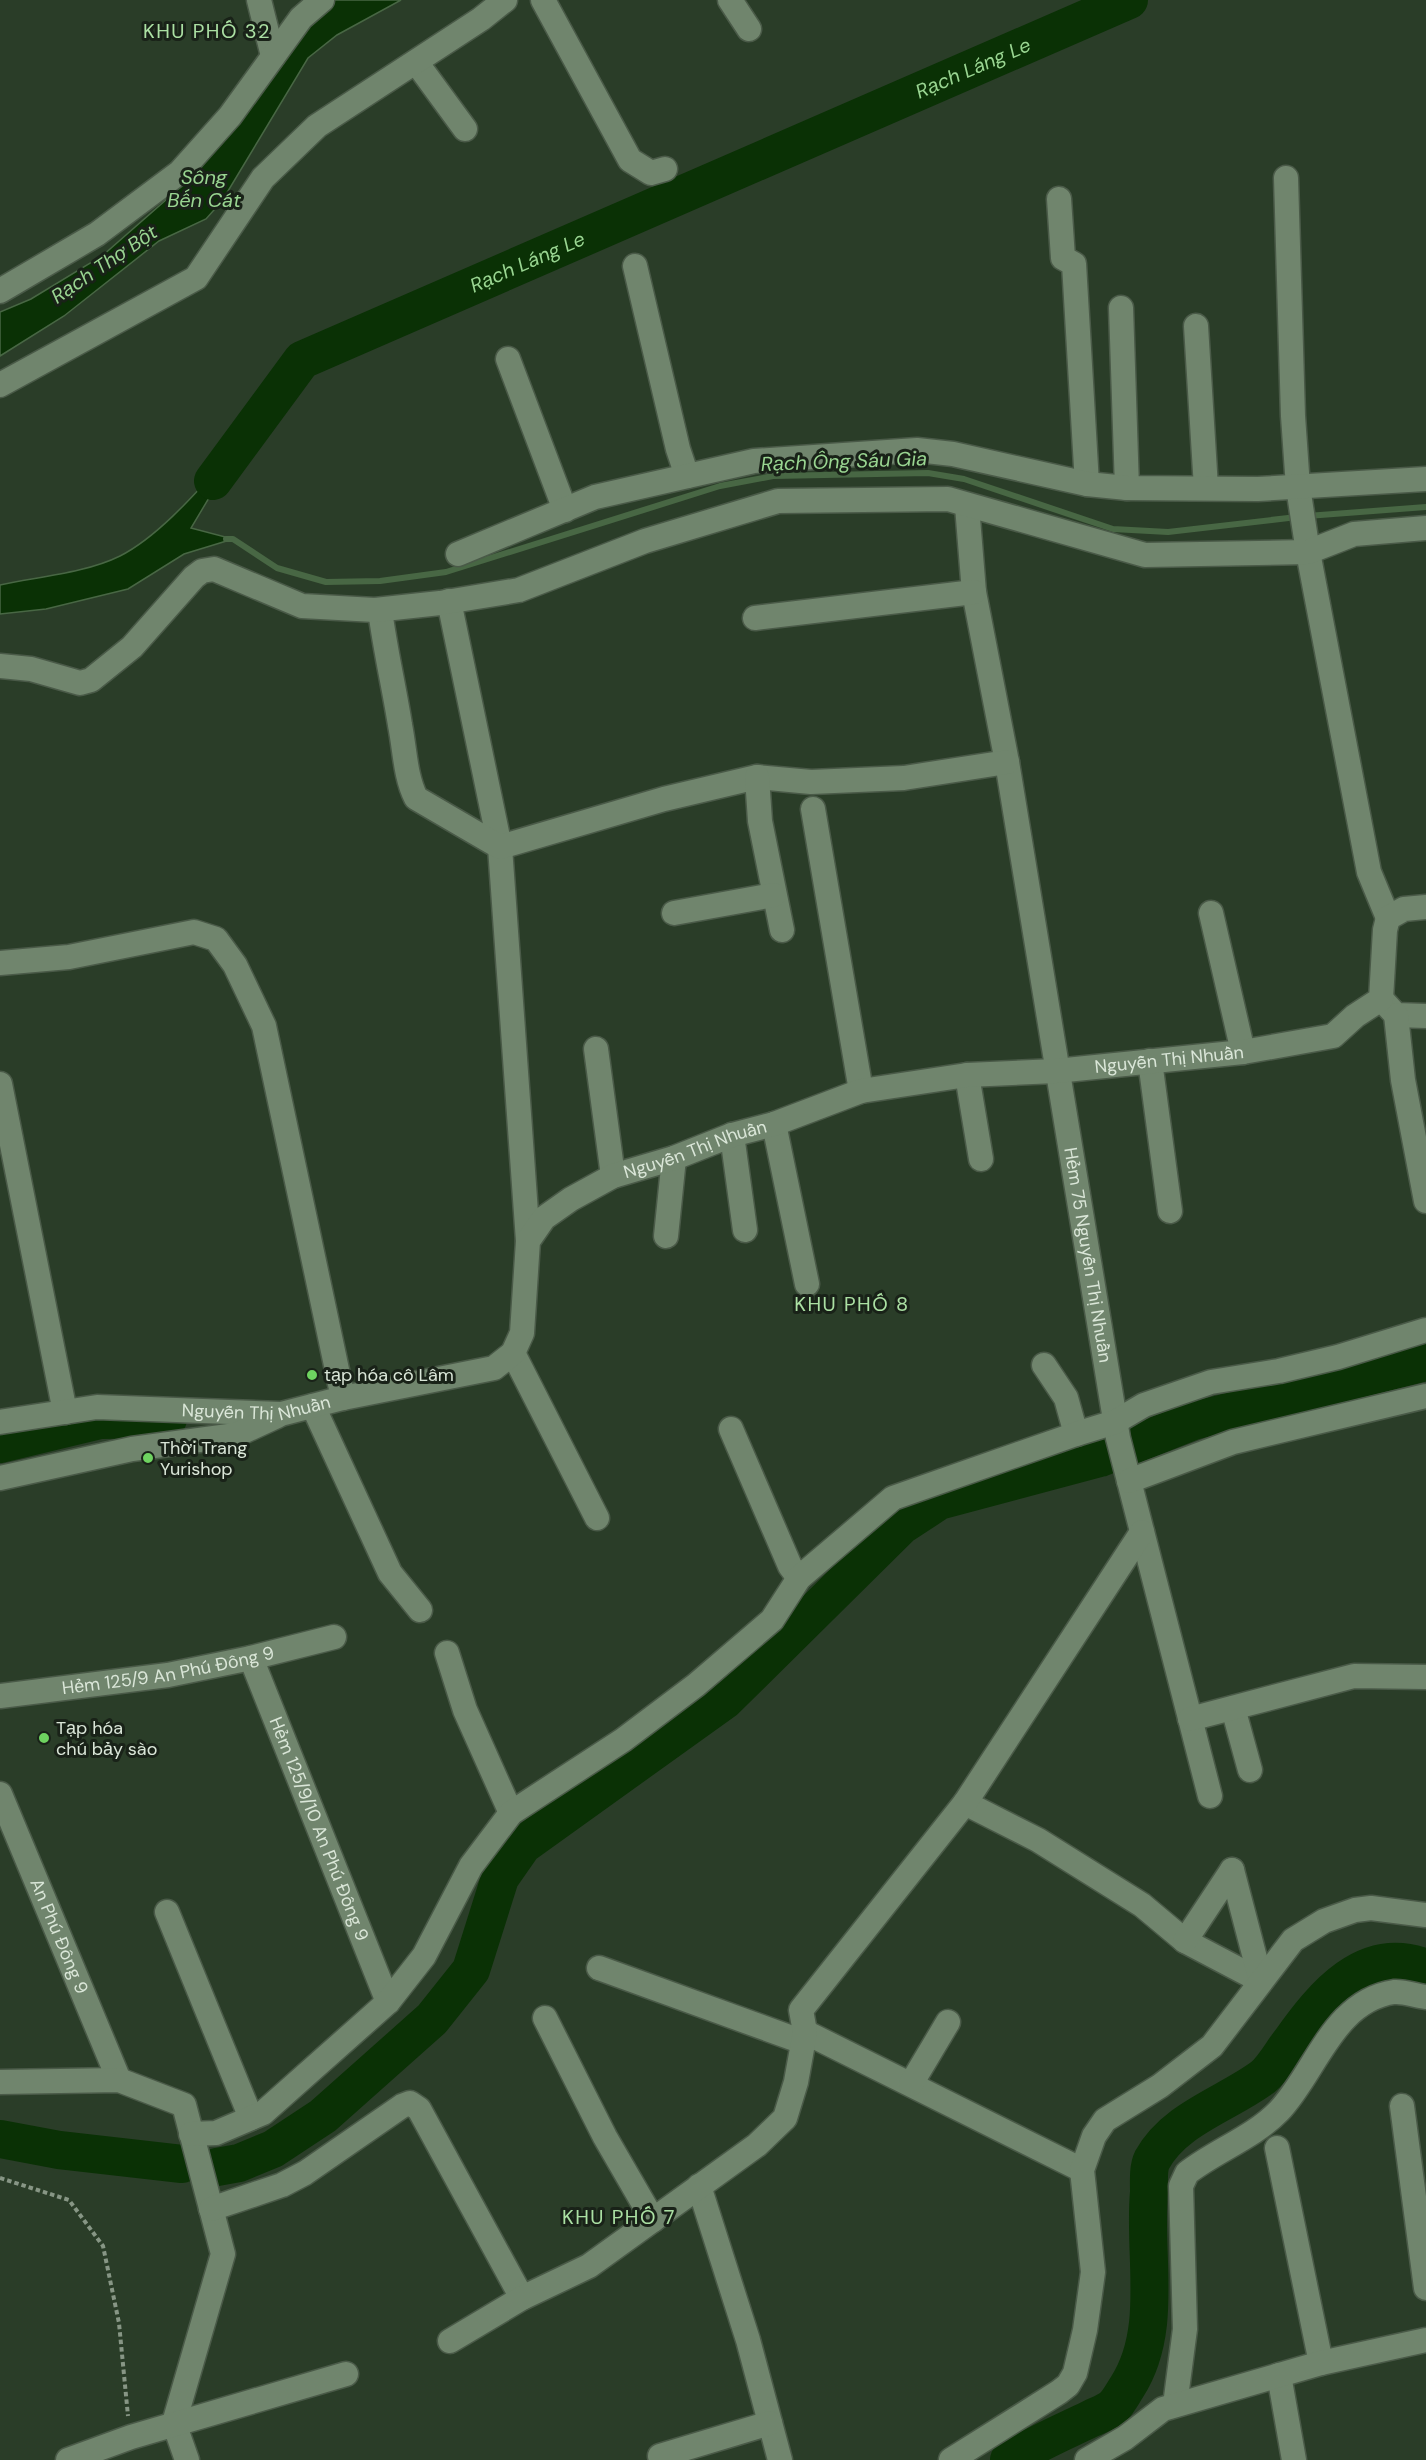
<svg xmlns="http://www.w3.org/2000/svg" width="1426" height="2460" font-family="'DM Sans',sans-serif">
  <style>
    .water { fill: #0a3105; stroke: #486744; stroke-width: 1.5 }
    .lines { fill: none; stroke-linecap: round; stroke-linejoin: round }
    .stream { stroke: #486744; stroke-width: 6 }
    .river { stroke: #0a3105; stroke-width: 38 }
    .minor-casing { stroke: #4a5a48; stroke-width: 27 }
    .path { stroke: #879685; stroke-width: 4; stroke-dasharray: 4.5 3; stroke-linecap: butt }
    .minor { stroke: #70856d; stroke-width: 24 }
    .poi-dot { fill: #6ed360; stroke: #192218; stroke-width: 2 }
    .labels { text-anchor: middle; stroke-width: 6; stroke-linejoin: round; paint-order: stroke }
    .street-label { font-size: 18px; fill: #dae6d8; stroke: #192218 }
    .poi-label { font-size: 18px; fill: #dae6d8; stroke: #192218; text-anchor: start }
    .neighbourhood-label { font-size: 20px; letter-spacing: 1.5px; fill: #abe0a3; stroke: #192218 }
    .water-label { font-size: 20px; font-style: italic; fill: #99d591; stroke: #192218 }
  </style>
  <rect width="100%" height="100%" fill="#2a3d28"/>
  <path class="water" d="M325,0H401L337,35L308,58L222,201L206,219L159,241L64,316L0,356V312L31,299L102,256L175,192Z
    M243,441L191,528L233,539L184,554L128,589L46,609L0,614V585C37,577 86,573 120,556C165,533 209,477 243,441Z"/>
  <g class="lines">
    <path class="stream" d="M1307,516L1426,507
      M226,539H233L277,568L326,582L380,581L446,572L720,486L773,476L928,473L964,479L1113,529L1168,532L1297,517"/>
    <g class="river">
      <path id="s1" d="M213,481L302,360L1129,0"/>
      <path d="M0,1444L100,1420L168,1419"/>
      <path d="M0,2139L59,2150L182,2164"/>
      <path d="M217,2167L239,2163L273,2149L323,2116L432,2019L471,1970L500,1878L523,1845L725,1700L901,1526L939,1501L1100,1458L1193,1421L1426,1362"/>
      <path d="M1009,2460C1035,2444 1063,2432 1090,2419C1098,2415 1108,2412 1114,2406C1119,2401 1123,2393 1127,2387C1164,2330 1143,2255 1149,2192C1149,2183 1148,2168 1152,2160C1175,2118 1227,2104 1263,2077C1274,2068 1282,2052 1291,2041C1323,1996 1365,1944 1426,1968"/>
    </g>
    <g class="minor-casing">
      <g id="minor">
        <path d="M259,0L273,56"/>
        <path d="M543,0L630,160L651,173L665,169"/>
        <path d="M730,0L749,29"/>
        <path d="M416,62L465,129"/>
        <path d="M1286,178L1293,416L1298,487L1308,552L1369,872L1388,918"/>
        <path d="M1059,199L1063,258L1074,264L1087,484"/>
        <path d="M635,266L678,449L687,476"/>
        <path d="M0,291L97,234L180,172L230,116L301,18L322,0"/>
        <path d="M1121,308L1127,488"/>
        <path d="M1196,326L1206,488"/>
        <path d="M508,359L565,510"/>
        <path d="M0,385L196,278L263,178L317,126L481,19L505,0"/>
        <path id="s2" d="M967,506L974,592L1007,762L1118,1438L1210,1796"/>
        <path d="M458,554L595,497L754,461L917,450L953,454L1087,484L1127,488L1258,489L1426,479"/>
        <path d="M449,601L500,847L528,1241"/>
        <path d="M380,610C385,649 394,687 400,725C405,750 405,776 416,798L500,847L664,799L757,777L811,782L904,778L1007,762"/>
        <path d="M755,618L974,592"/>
        <path d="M0,666L31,669L80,683L91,680L132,647L194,577L202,571L214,569L302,606L375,610L440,603L519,590L645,541L778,501L948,499L1145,555L1308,552L1354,534L1426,528"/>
        <path d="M757,777L760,821L782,930"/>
        <path d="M813,809L861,1091"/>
        <path d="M674,913L774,895"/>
        <path d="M1211,913L1243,1052"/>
        <path d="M0,963L69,957L194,932L216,939L235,965L264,1026L343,1398"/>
        <path d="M1385,1003L1396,1015L1426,1016"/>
        <path d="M1396,1015L1403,1080L1426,1201"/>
        <path d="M596,1049L613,1176"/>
        <path d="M1150,1061L1170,1211"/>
        <path d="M967,1075L981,1159"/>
        <path d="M0,1084L65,1412"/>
        <path d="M774,1124L807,1284"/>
        <path d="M732,1135L745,1230"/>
        <path d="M666,1236L674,1158"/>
        <path d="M513,1353L597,1518"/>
        <path d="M1044,1365L1066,1398L1076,1434"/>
        <path d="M313,1406L390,1573L420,1610"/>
        <path id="s3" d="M0,1422L97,1407L281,1414L343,1398L494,1368L513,1353L522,1333L528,1241L544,1218L571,1199L613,1176L674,1158L732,1135L774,1124L861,1091L967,1075L1056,1071L1243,1052L1333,1036L1355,1016L1381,999L1385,930L1388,918L1404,909L1426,907"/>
        <path d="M731,1429L790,1566L799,1578"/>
        <path d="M0,1478L132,1449L236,1435L277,1416"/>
        <path d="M1129,1481L1233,1442L1426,1396"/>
        <path d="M447,1653L465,1710L511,1813"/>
        <path id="s4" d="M251,1658L388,2002"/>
        <path id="s5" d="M0,1696L168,1675L251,1658L334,1637"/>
        <path d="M1233,1708L1250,1770"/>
        <path d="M1190,1719L1354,1676L1426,1677"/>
        <path id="s6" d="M0,1794L119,2080"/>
        <path d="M965,1803L1038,1840L1142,1905L1185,1941L1261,1981"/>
        <path d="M1232,1870L1261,1981"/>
        <path d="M167,1912L251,2118"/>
        <path d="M1185,1941L1232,1870"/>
        <path d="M599,1968L803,2042"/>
        <path d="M545,2018L605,2137L653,2220"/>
        <path d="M805,2032L1082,2170"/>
        <path d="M0,2082L119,2080L184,2105L223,2254L174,2423L187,2460"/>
        <path d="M911,2084L948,2022"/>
        <path d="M1402,2106L1426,2288"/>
        <path d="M191,2134L216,2133L263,2113L388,2002L424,1956L471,1866L511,1813L623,1740L696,1685L772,1620L799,1578L893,1498L1076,1434L1115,1422L1144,1405L1211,1382L1279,1371L1338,1357L1426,1330"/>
        <path d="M1277,2148L1321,2363"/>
        <path d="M699,2186L748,2340L780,2460"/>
        <path d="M211,2209L282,2185L305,2173L402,2106L410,2103L419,2109L522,2298"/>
        <path d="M450,2341L522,2298L589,2266L757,2145L785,2118L796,2082L805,2032L801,2010L965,1803L1142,1532"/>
        <path d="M1279,2375L1294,2460"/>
        <path d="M1175,2405L1185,2329L1181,2186L1187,2173C1215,2151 1254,2137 1279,2111C1316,2072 1333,2001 1394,1992C1404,1991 1416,1996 1426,1997"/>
        <path d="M660,2456L770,2423"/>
        <path d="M68,2460L131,2437L346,2374"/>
        <path d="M951,2460L1059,2392L1068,2385L1075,2373L1085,2330L1093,2272L1082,2170L1094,2136L1105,2120L1160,2086L1212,2046L1293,1940L1324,1921L1355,1910L1371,1908L1426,1915"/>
        <path d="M1087,2460L1125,2438L1163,2409L1321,2363L1426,2340"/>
      </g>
    </g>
    <path class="path" d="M0,2178L69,2200L103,2246L119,2323L128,2416"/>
    <use href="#minor" class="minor"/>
  </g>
  <g class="poi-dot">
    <circle cx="312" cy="1375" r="6"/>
    <circle cx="148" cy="1458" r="6"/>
    <circle cx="44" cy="1738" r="6"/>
  </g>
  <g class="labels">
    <g class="street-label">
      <text dy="6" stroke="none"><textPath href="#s3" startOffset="1320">Nguyễn Thị Nhuần</textPath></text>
      <text dy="6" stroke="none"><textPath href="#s3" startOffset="834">Nguyễn Thị Nhuần</textPath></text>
      <text dy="6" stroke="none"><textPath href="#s2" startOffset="759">Hẻm 75 Nguyễn Thị Nhuần</textPath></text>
      <text dy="6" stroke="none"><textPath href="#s3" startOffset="258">Nguyễn Thị Nhuần</textPath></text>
      <text dy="6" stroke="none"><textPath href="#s5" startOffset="170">Hẻm 125/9 An Phú Đông 9</textPath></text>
      <text dy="6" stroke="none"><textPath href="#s4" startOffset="184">Hẻm 125/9/10 An Phú Đông 9</textPath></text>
      <text dy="6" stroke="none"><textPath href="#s6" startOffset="154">An Phú Đông 9</textPath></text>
    </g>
    <g class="poi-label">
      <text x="324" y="1381">tạp hóa cô Lâm</text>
      <text x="160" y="1454">Thời Trang<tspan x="160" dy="21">Yurishop</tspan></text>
      <text x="56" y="1734">Tạp hóa<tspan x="56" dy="21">chú bảy sào</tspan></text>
    </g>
    <g class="neighbourhood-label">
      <text x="207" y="38">KHU PHỐ 32</text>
      <text x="852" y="1311">KHU PHỐ 8</text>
      <text x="619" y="2224">KHU PHỐ 7</text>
    </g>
    <g class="water-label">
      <text dy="7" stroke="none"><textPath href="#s1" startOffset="882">Rạch Láng Le</textPath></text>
      <text x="204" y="184">Sông<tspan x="204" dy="23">Bến Cát</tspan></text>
      <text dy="7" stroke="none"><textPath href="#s1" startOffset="396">Rạch Láng Le</textPath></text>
      <text transform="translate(104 264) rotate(-34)" y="7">Rạch Thợ Bột</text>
      <text transform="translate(844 461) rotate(-2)" y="7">Rạch Ông Sáu Gia</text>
    </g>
  </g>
</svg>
